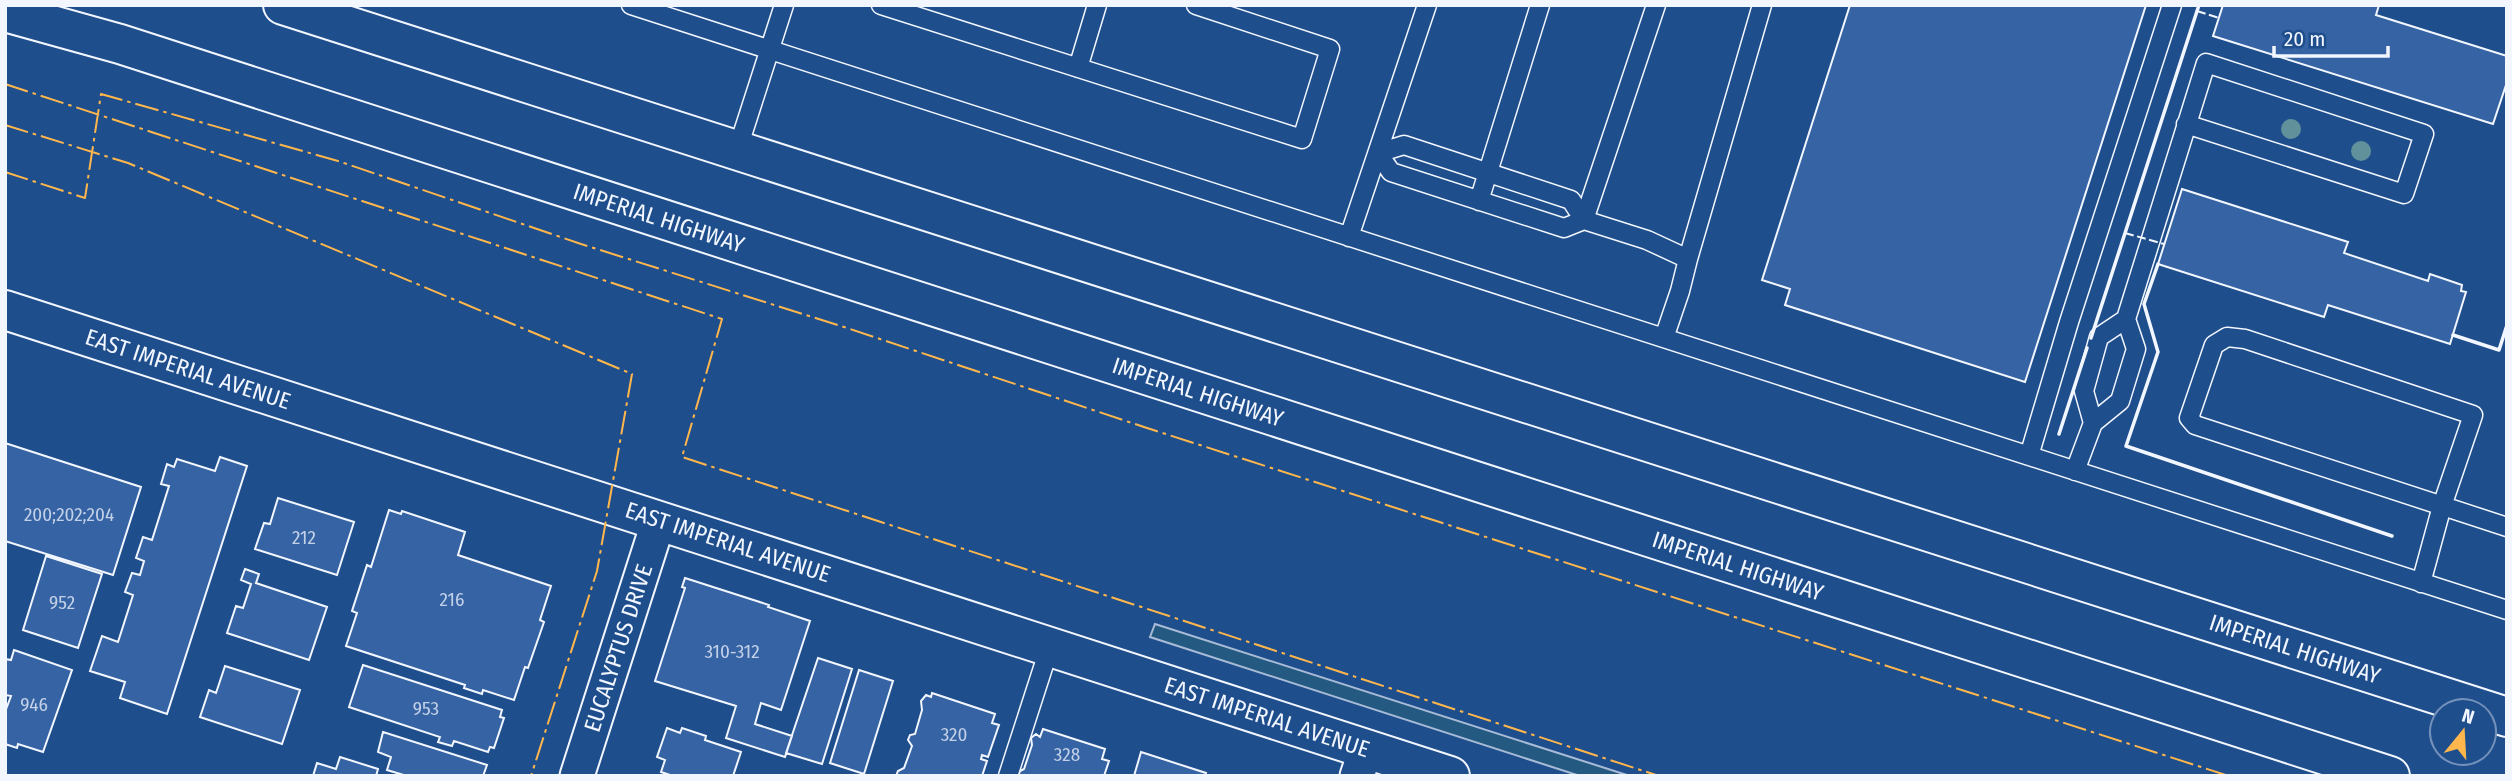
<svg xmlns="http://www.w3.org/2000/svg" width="2512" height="781" font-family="'Fira Sans Condensed',sans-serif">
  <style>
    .green { fill: #245a82; stroke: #a8bbd7; stroke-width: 2 }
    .building { fill: #3563a3; stroke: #f2f6ff; stroke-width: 2 }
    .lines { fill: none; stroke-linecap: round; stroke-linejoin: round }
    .lane-casing { stroke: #f2f6ff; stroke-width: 21 }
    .street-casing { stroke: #f2f6ff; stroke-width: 37 }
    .secondary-casing { stroke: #f2f6ff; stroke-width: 42 }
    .primary-casing { stroke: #f2f6ff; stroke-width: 42 }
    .lane { stroke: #1f4e8c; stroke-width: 18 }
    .street { stroke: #1f4e8c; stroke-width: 33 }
    .secondary { stroke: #1f4e8c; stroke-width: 38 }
    .primary { stroke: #1f4e8c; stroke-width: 38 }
    .fence { stroke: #f2f6ff; stroke-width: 2; stroke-dasharray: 9 3.5; stroke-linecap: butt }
    .wall { stroke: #f2f6ff; stroke-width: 3.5 }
    .power { stroke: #ffb74d; stroke-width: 2; stroke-dasharray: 24 5 3.5 5; stroke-linecap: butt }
    .tree { fill: #61919a }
    .labels { text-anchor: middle; stroke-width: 5; stroke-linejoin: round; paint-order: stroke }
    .number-label { font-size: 19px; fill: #c3d1e8 }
    .street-label { font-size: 23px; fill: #f2f6ff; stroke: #1f4e8c }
  </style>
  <rect width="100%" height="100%" fill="#1f4e8c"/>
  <path class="green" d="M1155,624L1630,776H1580L1150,637Z"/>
  <path class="building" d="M1850,5H2146L2025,382L1785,305L1790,289L1762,280Z
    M2223,5H2379L2376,15L2507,56V82L2493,124L2213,36Z
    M2182,189L2348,242L2344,253L2428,281L2430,274L2462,285L2461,291L2466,292L2450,344L2328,305L2324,317L2158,264Z
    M5,443L141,487L113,575L5,541Z
    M220,457L247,466L167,714L120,698L125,682L90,671L102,636L118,642L133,595L125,592L132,573L140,575L144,561L136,558L143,537L152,540L169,486L161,484L167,464L174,467L177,459L215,471Z
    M278,498L354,522L337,575L255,549L264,523L270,524Z
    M389,510L401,514L402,511L465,532L458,555L551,586L540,620L544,622L528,668L525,667L514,700L483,690L482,694L464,688L465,685L346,646L357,613L352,611L367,565L371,567Z
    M46,556L102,574L78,648L23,630Z
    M245,569L259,574L256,583L327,607L309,660L227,633L236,606L243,608L251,584L241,580Z
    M685,578L769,605L768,607L810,621L781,710L761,703L755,724L792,736L785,757L726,738L736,706L655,681L685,588L682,587Z
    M14,650L72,670L43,752L18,744L17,748L5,744V712L11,696L5,695V659L11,660Z
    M818,658L852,669L822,764L786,753Z
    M363,665L502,710L500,717L504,718L494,748L490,747L488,752L454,741L452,746L438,742L440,737L349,707Z
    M225,666L300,690L282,744L200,717L209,690L216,693Z
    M859,670L893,681L864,774L830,763Z
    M932,693L995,714L992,723L999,725L988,757L982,755L981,759L987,761L982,776H896L898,771L904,768L912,746L908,740L910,735L915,734L922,710L921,701L926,695L931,697Z
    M667,728L680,733L682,728L706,736L705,740L741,752L733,776H673L661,772L665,760L657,757Z
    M1043,729L1105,749L1102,759L1109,761L1104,776H1018L1020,771L1024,769L1032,745L1031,738L1036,734L1040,737Z
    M383,732L487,765L483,776H407L387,770L391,757L378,752Z
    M1141,752L1206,773L1205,776H1134Z
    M340,757L378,769L376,776H313L317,763L336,769Z"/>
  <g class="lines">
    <g class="lane-casing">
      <path id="lane" d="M631,5L2507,610
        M881,5L1302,139L1330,49L1196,5
        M1078,68L1097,5
        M737,151L784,5
        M1378,153L1391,172L1564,228L1584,220L1656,5
        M1378,153L1404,145L1571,200L1584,220L1647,240L1688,259L1680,291L1664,338
        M1479,201L1540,5
        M1349,237L1427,5
        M1688,259L1762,5
        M2093,423L2084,391L2099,337L2126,319
        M2029,456L2069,322L2172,5
        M2075,471L2093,423L2120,401L2136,349L2126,319L2206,63L2424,134L2404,194L2186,124
        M2421,583L2442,506L2473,415L2245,339L2227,337L2214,345L2189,418L2195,425L2507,527
        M1008,776L1050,646"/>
    </g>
    <g class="street-casing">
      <path id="street" d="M577,776L659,520
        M1357,776L1366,749"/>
    </g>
    <g class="secondary-casing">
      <path id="secondary" d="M5,310L1450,776"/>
    </g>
    <g class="primary-casing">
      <path id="primary" d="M283,5L2507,717
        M5,12L120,44L2390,776"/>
    </g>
    <use href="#lane" class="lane"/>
    <use href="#street" class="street"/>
    <use href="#secondary" class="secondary"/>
    <use href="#primary" class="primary"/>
    <path class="fence" d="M2197,11L2219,18
      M2125,233L2164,244"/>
    <path class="wall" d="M2158,264L2144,304L2158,352L2126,446L2392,536
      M2453,335L2499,350L2507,325
      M2091,338L2199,5
      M2059,434L2087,348"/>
    <path class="power" d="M5,84L722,319L682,457L1659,776
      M5,125L128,163L632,374L597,571L531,776
      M5,172L85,198L101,94L338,161L581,244L844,327L1144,427L2229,776"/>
  </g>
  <g class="tree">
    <circle cx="2291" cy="129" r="10"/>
    <circle cx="2361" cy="151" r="10"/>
  </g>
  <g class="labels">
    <g class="number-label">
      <text x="69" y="521">200;202;204</text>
      <text x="304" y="544">212</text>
      <text x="452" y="606">216</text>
      <text x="62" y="609">952</text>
      <text x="732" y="658">310-312</text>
      <text x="34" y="711">946</text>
      <text x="426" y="715">953</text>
      <text x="954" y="741">320</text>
      <text x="1067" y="761">328</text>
    </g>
    <g class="street-label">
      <text transform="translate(659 218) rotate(18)" y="8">IMPERIAL HIGHWAY</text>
      <text transform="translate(188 369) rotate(18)" y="8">EAST IMPERIAL AVENUE</text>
      <text transform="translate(1198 392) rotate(18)" y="8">IMPERIAL HIGHWAY</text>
      <text transform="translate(728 542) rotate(18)" y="8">EAST IMPERIAL AVENUE</text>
      <text transform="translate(1738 566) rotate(18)" y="8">IMPERIAL HIGHWAY</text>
      <text transform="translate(618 648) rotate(-72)" y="8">EUCALYPTUS DRIVE</text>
      <text transform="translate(2295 649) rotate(18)" y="8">IMPERIAL HIGHWAY</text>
      <text transform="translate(1267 717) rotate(18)" y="8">EAST IMPERIAL AVENUE</text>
    </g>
  </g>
  <rect width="2512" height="781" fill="none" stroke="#f2f6ff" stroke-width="14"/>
  <g transform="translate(2463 732) rotate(18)"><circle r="33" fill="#1f4e8c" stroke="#7391ba" stroke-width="2"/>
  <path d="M0-5L12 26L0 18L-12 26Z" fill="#ffb74d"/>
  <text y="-10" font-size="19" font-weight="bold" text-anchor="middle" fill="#f2f6ff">N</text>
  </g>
  <path d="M2274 46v10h114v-10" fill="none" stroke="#f2f6ff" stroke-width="3.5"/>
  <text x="2284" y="46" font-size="21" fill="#f2f6ff" stroke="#1f4e8c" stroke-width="5" paint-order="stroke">20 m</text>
</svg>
